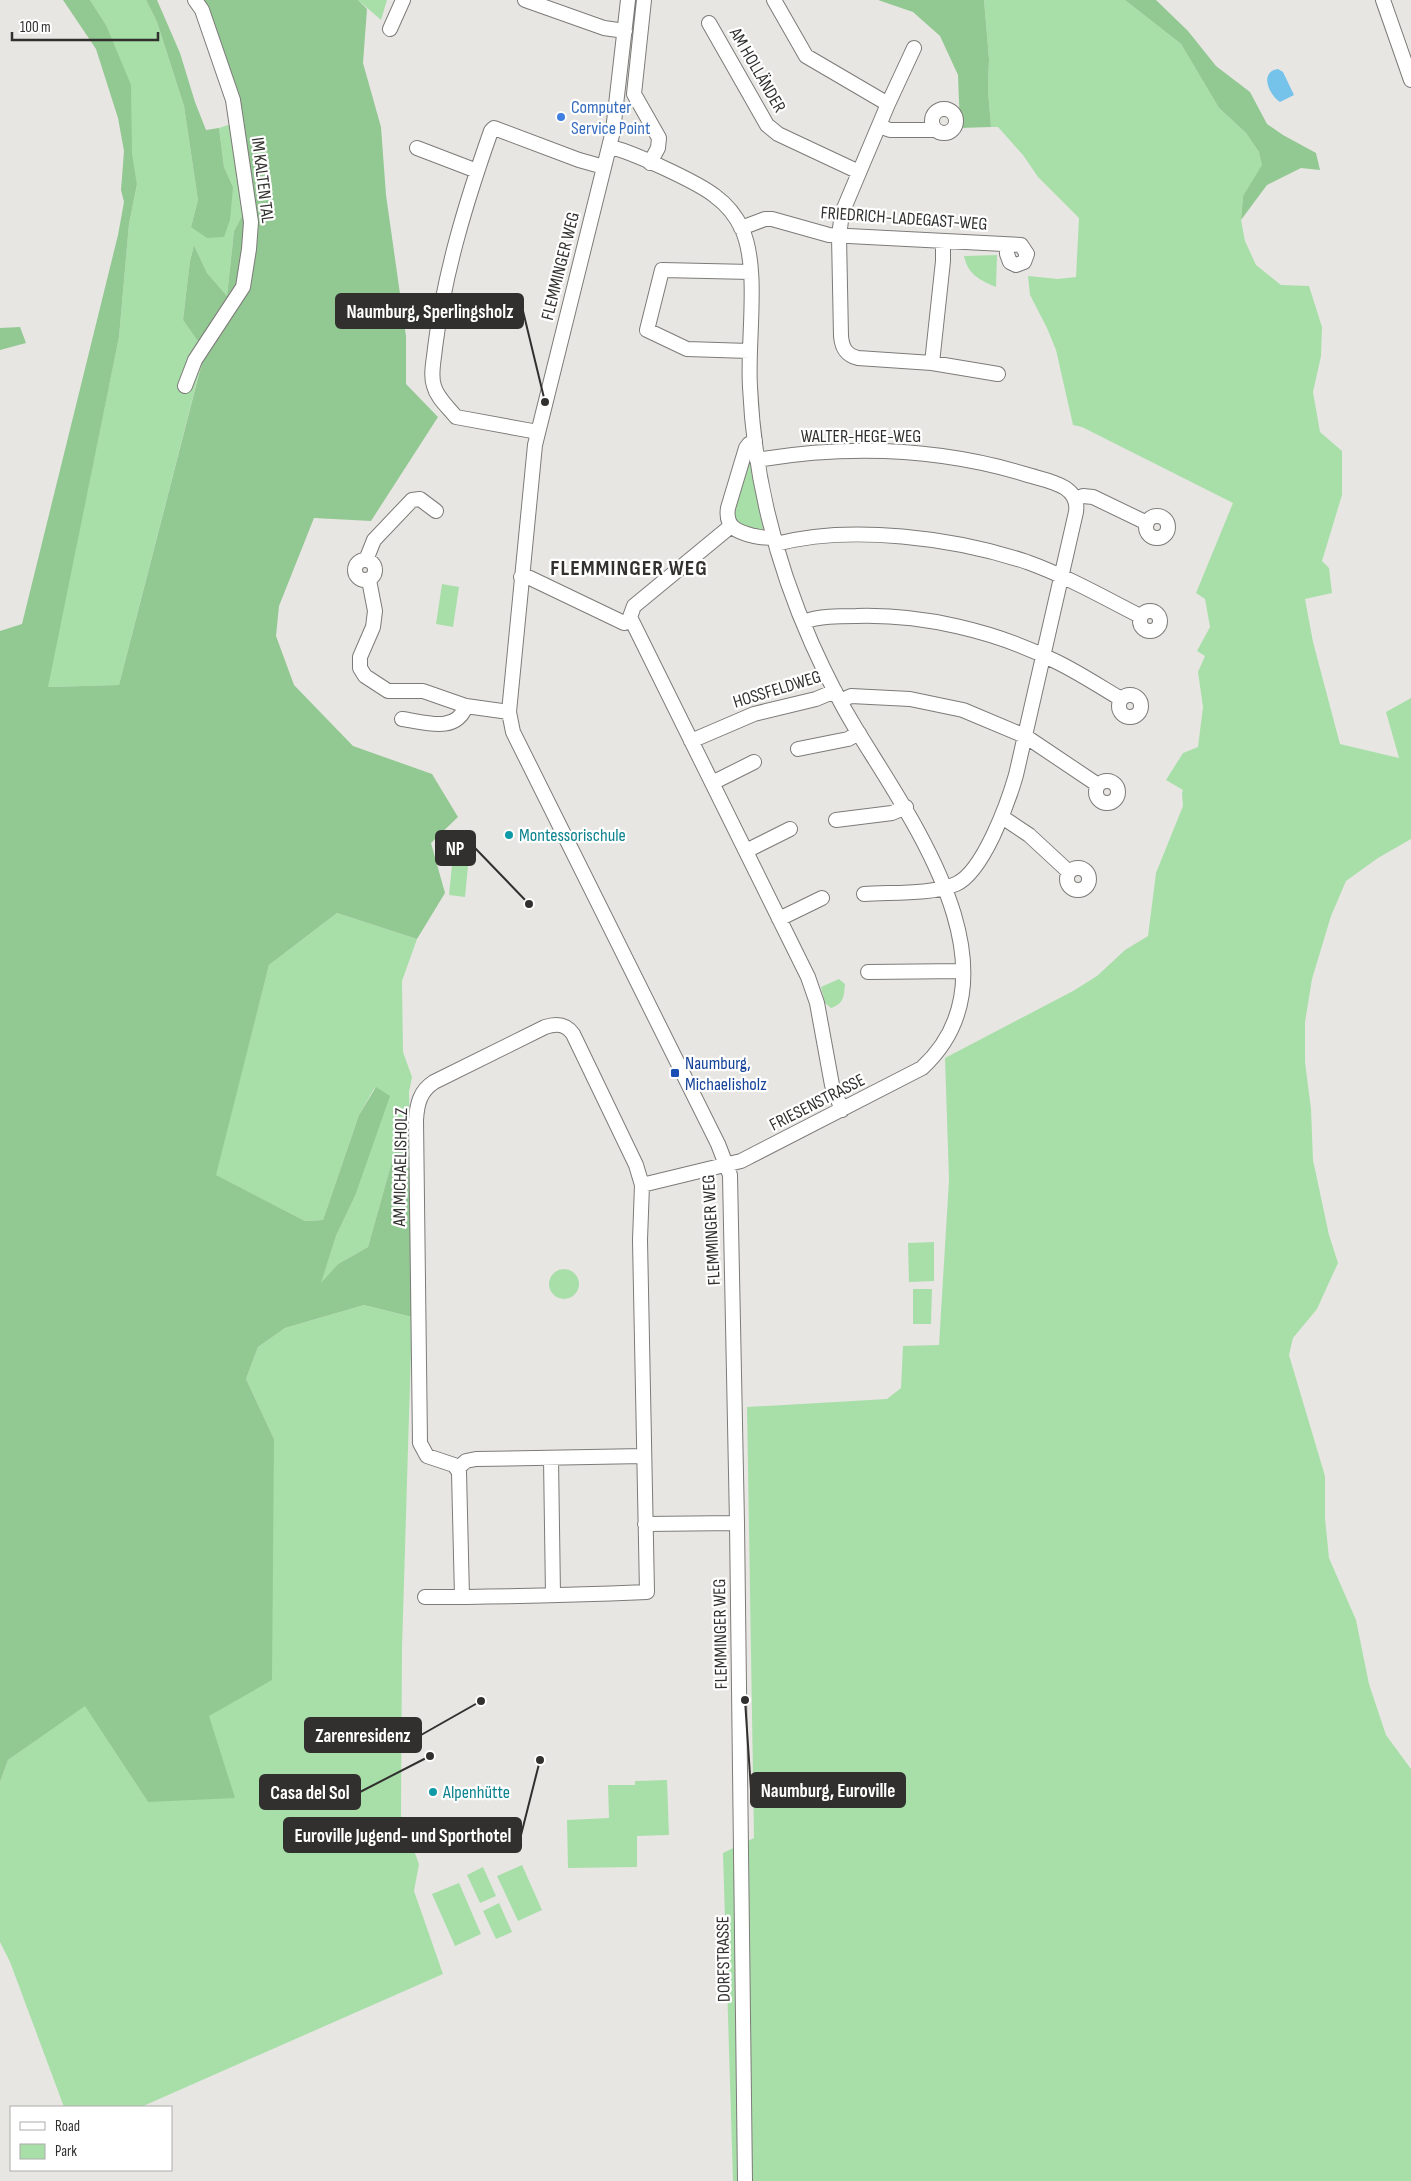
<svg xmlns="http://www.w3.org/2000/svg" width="1411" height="2181" font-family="'Sofia Sans Condensed',sans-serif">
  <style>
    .green { fill: #a8dfa9 }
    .forest { fill: #92c892 }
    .water { fill: #75c3ea }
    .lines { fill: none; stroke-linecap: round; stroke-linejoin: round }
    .minor-casing { stroke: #7d7b79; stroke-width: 16 }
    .minor { stroke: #fff; stroke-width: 14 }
    .shop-dot { fill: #3f7fe0; stroke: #fff; stroke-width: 2 }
    .culture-dot { fill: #0f9aa8; stroke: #fff; stroke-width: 2 }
    .transit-dot { fill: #1a4fb4; stroke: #fff; stroke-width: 2 }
    .labels { text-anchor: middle; stroke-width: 4.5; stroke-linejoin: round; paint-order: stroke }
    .street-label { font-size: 18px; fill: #31302f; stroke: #fff }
    .shop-label { font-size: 18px; fill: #366cbe; stroke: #fff; text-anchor: start }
    .culture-label { font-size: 18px; fill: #0d838f; stroke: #fff; text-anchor: start }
    .transit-label { font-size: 18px; fill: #164399; stroke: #fff; text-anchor: start }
    .district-label { font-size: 22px; font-weight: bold; letter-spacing: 1px; fill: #32312f; stroke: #fff }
    .leader { fill: none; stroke: #31302f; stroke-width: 2 }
    .callout-dot { fill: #31302f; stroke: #fff; stroke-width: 2 }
    .callout { fill: #31302f; stroke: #31302f; stroke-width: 2 }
    .callout-label { font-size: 19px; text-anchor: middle; font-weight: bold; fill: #fff }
  </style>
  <rect width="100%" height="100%" fill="#e8e6e3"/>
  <path class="green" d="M90,0H146L157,22L184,106L198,200L191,227L233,187L224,167L219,128L237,122L254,194L234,231L227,296L207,273L194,245L190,261L183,320L205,350L119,685L47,687L119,337L129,224L137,184L106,25Z
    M358,0H387L381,20Z
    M984,0H1125L1181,44L1219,108L1246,133L1259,152L1263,165L1243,196L1241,220L1245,241L1256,265L1281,285L1309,286L1322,327L1321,356L1313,392L1320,432L1342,451V495L1322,561L1329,568L1332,593L1305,599L1313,642L1340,744L1399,758L1386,712L1411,698V839L1378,858L1346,881L1331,916L1312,979L1305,1022V1062L1311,1109L1313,1160L1329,1235L1338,1263L1317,1309L1293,1338L1289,1355L1325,1476V1518L1329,1558L1356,1620L1369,1684L1386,1735L1411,1769V2181H733L723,1853L754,1838L747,1407L887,1399L901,1388L903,1346L939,1345L949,1180L945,1058L1073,991L1097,976L1125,950L1148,936L1156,873L1183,806L1182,793L1183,790L1166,780L1183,753L1198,747L1203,707L1198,672L1205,656L1197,651L1210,627L1205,599L1196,593L1233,503L1082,427L1073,425L1056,350L1047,328L1030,295L1028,276L1058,279L1076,277L1079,218L1038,177L1023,155L998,127H991L988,90L989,59Z
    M997,255L996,287C980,280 968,275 964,256Z
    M749,456L764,534L739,528L730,517Z
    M442,584L459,587L453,627L436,624Z
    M452,865L468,866L465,897L449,895Z
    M337,913L417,939L402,981L403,1052L412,1077L409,1092L410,1147H396L368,1247L338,1264L320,1285L336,1236L355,1196L375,1087L359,1115L323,1220L305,1221L215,1175L269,965Z
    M839,979L845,984C844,996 844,1004 831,1008L825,1003L821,987Z
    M934,1242V1281L909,1282L908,1243Z
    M549 1284a15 15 0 1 1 30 0a15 15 0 1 1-30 0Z
    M913,1289H932L931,1324H913Z
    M364,1305L412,1317L402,1648L401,1816L419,1864L414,1891L443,1974L141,2107H64L10,1962L0,1942V1782L8,1760L85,1705L148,1802L209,1716L274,1439L246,1379L258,1347L285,1328Z
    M667,1780L669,1835L637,1836V1867L568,1868L567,1820L609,1818L608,1785H635V1781Z
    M522,1865L542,1910L518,1921L497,1876Z
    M483,1867L496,1896L480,1903L467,1875Z
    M459,1883L481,1934L455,1946L432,1894Z
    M499,1903L512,1932L496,1939L483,1911Z"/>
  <path class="forest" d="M63,0H90L106,25L131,85L132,154L137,184L129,224L119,337L48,687L119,685L205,351L183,320L190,261L194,245L207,273L227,296L234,231L254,194L229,90L196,0H358L367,9L363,63L381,127L386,195L406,336V384L438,417L371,521L314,518L279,606L276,636L294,685L353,746L432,774L458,817L431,843L445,893L417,939L337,913L269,965L216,1175L305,1221L323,1220L359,1115L376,1087L390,1096L355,1196L336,1236L321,1283L338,1264L368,1247L396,1147H410L412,1317L364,1305L285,1328L258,1347L246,1379L274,1439L272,1680L209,1716L235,1798L148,1802L85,1706L8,1760L0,1782V631L22,624L118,235L124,202L121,190L124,151L118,118L96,49Z
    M146,0H157L180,53L195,102L206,130L219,128L224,167L233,187L230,220L224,237L207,238L191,227L198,200L184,106L157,22Z
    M878,0H984L989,59L988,90L991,127L960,128L958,75L940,36L913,12Z
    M1125,0H1156L1188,31L1216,66L1250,92L1267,124L1283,135L1316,153L1320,170L1301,168L1267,185L1241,220L1243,196L1262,165L1259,152L1246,133L1219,108L1181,44Z
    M20,327L26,343L0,350V328Z"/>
  <path class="water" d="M1278,69L1283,72L1294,95L1280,102C1270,96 1258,72 1278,69Z"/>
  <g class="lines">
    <g class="minor-casing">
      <path id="minor" d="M525,0L604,28L625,31
        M628,0L613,131L535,445L509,712L513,732L718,1144L730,1175L737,1523L745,2181
        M644,0L634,94L659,138L658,148L650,163
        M774,0L806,56L888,104L842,213L839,236L841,336C842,348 846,355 858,358L932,363L998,374
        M1383,0L1411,80
        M709,23L767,125L778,134L859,172
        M390,29L403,0
        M888,104L914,48
        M932 121a12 12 0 1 1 24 0a12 12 0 1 1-24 0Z
        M879,126L890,130H936
        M609,147C629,150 699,183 715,196C726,204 736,216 742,229C760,269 747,341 750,387C754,475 776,563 812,644C825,673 839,701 856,729C910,818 1025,973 922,1068L741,1161L642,1185
        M417,148L477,171
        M741,228L765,219H772L829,235L1021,245L1027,254L1024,262L1016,265L1010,262L1007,254V245
        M749,351L687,349L647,330L662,270L751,272
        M932,363L943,261V241
        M185,386L195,360L243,287L249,249L251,222L233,100L202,10L195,0
        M538,432L456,417C448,407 437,398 434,386C430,375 434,360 435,348C444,274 466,202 491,131L494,128L579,160L604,167
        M755,441L749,444L746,448L728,508C725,527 737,532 754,536C761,537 767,539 774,537
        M757,460C847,445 940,448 1028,475C1048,481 1080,485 1076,512L1016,775C1008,803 983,872 956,884C931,895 891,892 864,894
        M1075,499L1083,496L1093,497L1147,523
        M1146 527a11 11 0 1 1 22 0a11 11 0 1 1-22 0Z
        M731,526L634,606L630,617L808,977L817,1003L832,1085L842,1110
        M776,544C850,524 955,538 1027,562C1066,576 1103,597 1140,616
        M355 570a10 10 0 1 1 20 0a10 10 0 1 1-20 0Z
        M366,560L374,540L412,500L420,499L436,511
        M521,577L530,578L624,623L631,621
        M369,580L375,611L373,627L360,657V668L365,676L388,691H423L466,706L509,712
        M1140 621a10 10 0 1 1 20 0a10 10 0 1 1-20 0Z
        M803,622C819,616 839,616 856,616C923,614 995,631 1055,661C1078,672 1099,686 1121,699
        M1119 706a11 11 0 1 1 22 0a11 11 0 1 1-22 0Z
        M840,701L851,696L910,699L963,710L1025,736L1098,785
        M402,719C425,722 456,734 466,706
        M691,741L754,714L816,699L835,691
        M798,749L848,739L859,733
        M1096 792a11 11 0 1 1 22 0a11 11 0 1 1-22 0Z
        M712,783L754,762
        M1002,817L1029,835L1069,872
        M836,820L892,813L906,807
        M746,851L790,829
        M1067 879a11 11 0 1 1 22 0a11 11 0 1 1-22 0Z
        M779,919L822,898
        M868,972L963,971
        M551,1458L553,1595
        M458,1468L466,1461L476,1459L644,1456
        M645,1524L737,1523
        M425,1597C499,1597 573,1595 647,1592L640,1240L642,1185L636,1165L573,1034C566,1024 557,1023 545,1027L434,1082C420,1091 417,1104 416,1120L420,1443L427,1456L454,1465L459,1472L462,1597"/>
    </g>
    <use href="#minor" class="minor"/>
  </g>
  <circle class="shop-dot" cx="561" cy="117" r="5"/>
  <g class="culture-dot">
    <circle cx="509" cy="835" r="5"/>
    <circle cx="433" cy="1792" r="5"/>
  </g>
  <rect class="transit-dot" x="670" y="1068" width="10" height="10" rx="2.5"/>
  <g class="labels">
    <g class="street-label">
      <text transform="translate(758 70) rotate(60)" y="6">AM HOLLÄNDER</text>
      <text transform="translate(263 180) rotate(83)" y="6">IM KALTEN TAL</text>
      <text transform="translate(904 218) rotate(4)" y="6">FRIEDRICH-LADEGAST-WEG</text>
      <text transform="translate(560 266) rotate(-76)" y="6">FLEMMINGER WEG</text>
      <text x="861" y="442">WALTER-HEGE-WEG</text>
      <text transform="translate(777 689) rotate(-17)" y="6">HOSSFELDWEG</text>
      <text transform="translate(817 1102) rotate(-27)" y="6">FRIESENSTRASSE</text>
      <text transform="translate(400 1167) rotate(-89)" y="6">AM MICHAELISHOLZ</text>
      <text transform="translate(711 1230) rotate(-93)" y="6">FLEMMINGER WEG</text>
      <text transform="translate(720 1634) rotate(-91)" y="6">FLEMMINGER WEG</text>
      <text transform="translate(723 1959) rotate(-91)" y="6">DORFSTRASSE</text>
    </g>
    <g class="shop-label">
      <text x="571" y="113">Computer<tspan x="571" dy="21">Service Point</tspan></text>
    </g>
    <g class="culture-label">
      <text x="519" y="841">Montessorischule</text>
      <text x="443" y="1798">Alpenhütte</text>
    </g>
    <g class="transit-label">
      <text x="685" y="1069">Naumburg,<tspan x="685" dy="21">Michaelisholz</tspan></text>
    </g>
    <g class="district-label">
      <text x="629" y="575">FLEMMINGER WEG</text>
    </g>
  </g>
  <path class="leader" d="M545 402L523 311M529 904L475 848M481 1701L421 1735M745 1700L751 1790M430 1756L360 1792M540 1760L521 1835"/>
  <g class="callout-dot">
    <circle cx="545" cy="402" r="5"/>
    <circle cx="529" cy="904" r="5"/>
    <circle cx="481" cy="1701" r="5"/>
    <circle cx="745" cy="1700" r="5"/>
    <circle cx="430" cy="1756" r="5"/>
    <circle cx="540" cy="1760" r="5"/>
  </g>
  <g class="callout">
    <rect x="336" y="294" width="187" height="34" rx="5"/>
    <rect x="436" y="831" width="39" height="34" rx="5"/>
    <rect x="305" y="1718" width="116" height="34" rx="5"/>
    <rect x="751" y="1773" width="154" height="34" rx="5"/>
    <rect x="260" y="1775" width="100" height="34" rx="5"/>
    <rect x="284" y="1818" width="237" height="34" rx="5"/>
  </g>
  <g class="callout-label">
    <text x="430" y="318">Naumburg, Sperlingsholz</text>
    <text x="455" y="855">NP</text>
    <text x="363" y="1742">Zarenresidenz</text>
    <text x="828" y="1797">Naumburg, Euroville</text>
    <text x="310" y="1799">Casa del Sol</text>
    <text x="403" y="1842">Euroville Jugend- und Sporthotel</text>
  </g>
  <rect x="10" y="2106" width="162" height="65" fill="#ffffff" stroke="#adacac"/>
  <rect x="20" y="2122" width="25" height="8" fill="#ffffff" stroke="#adacac"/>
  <text x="55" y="2131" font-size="15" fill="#31302f">Road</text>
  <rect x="20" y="2144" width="25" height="15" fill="#a8dfa9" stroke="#adacac"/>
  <text x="55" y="2156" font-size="15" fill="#31302f">Park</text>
  <path d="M12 32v8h146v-8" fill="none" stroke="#31302f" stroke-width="2.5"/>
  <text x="20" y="32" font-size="15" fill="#31302f" stroke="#ffffff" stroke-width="4" paint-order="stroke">100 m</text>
</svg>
